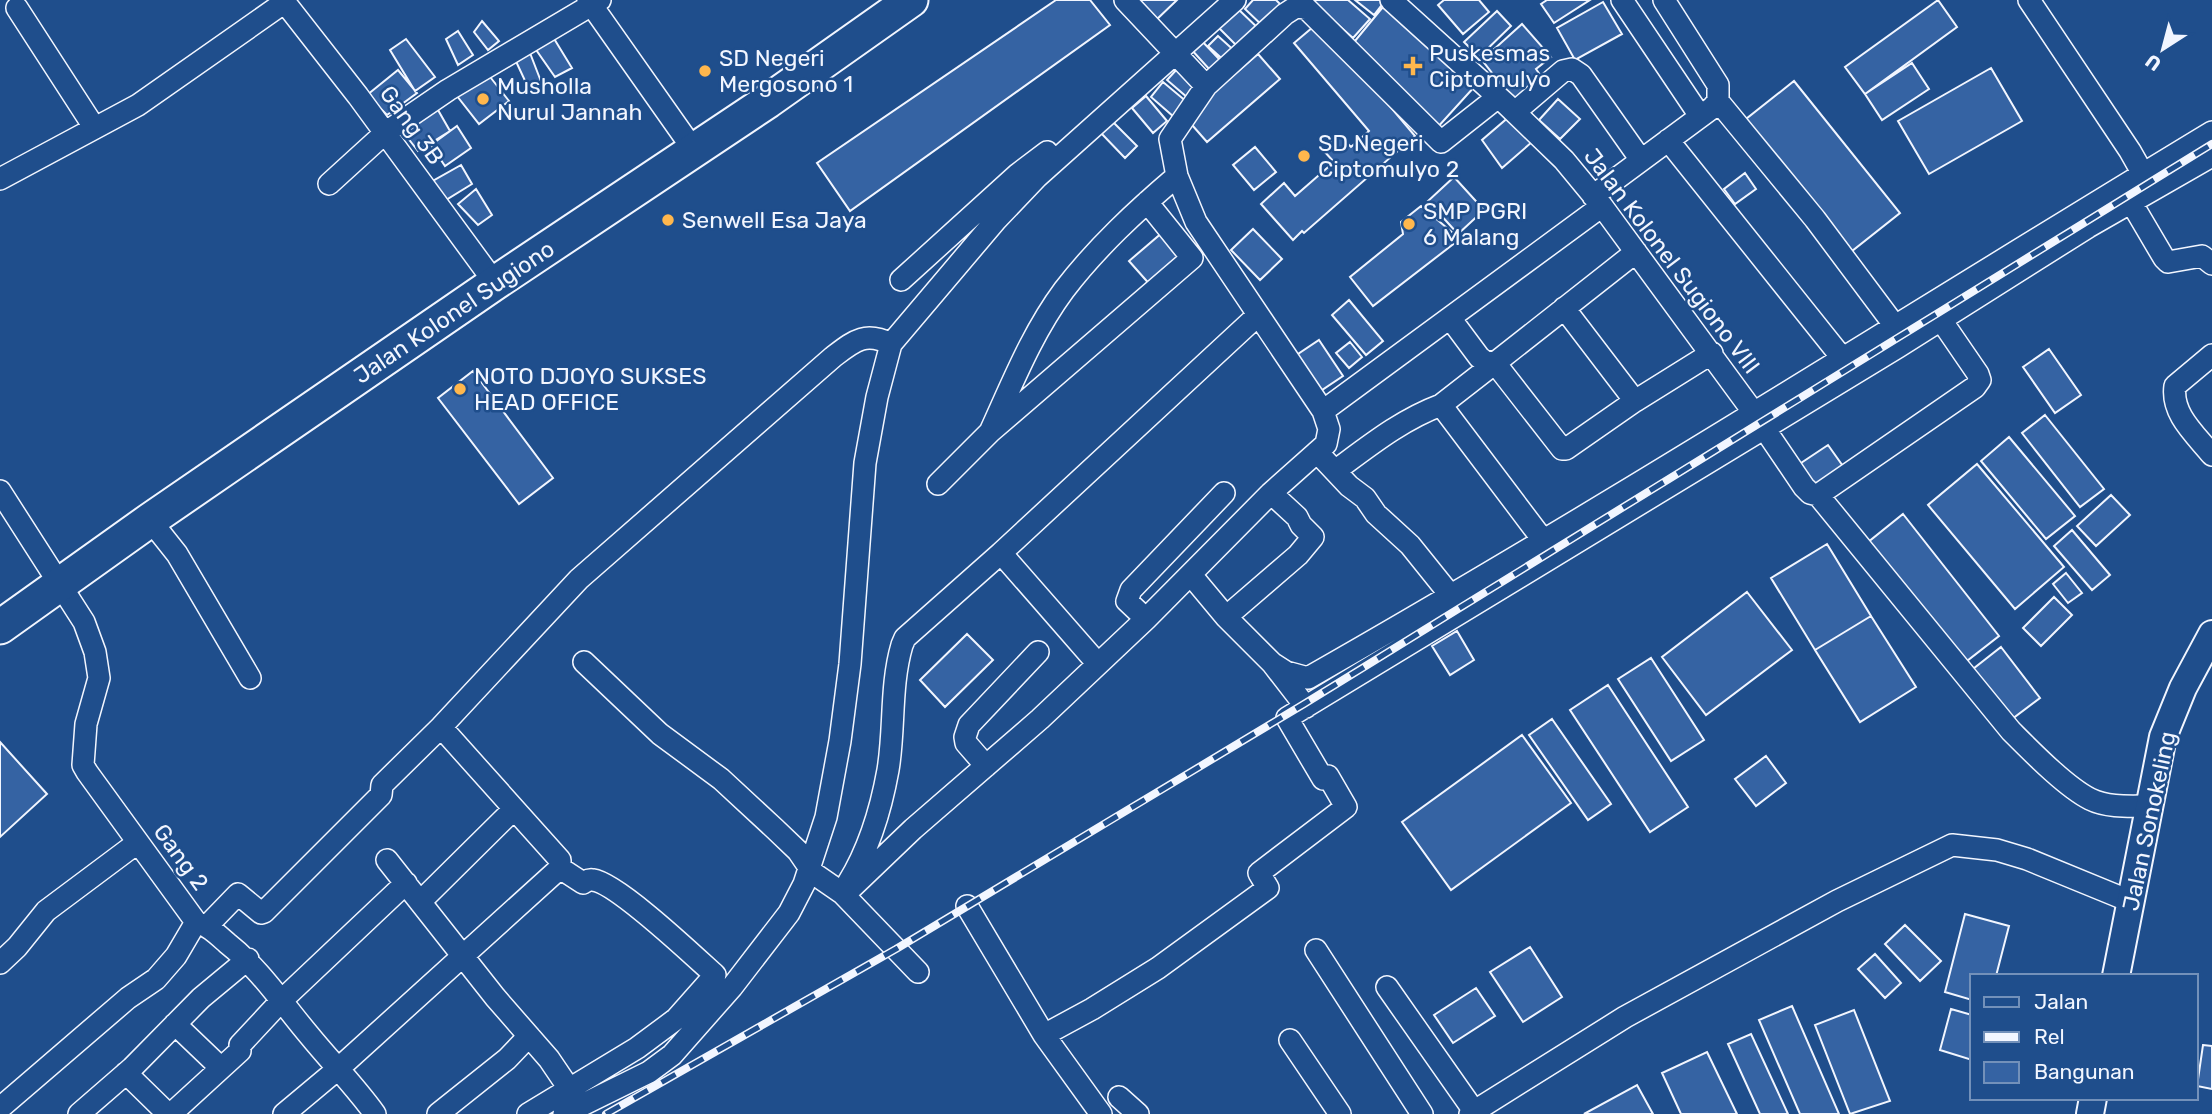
<svg xmlns="http://www.w3.org/2000/svg" width="2212" height="1114" font-family="Rubik,sans-serif">
  <style>
    .building { fill: #3563a3; stroke: #f2f6ff; stroke-width: 2 }
    .lines { fill: none; stroke-linecap: round; stroke-linejoin: round }
    .minor-casing { stroke: #f2f6ff; stroke-width: 24 }
    .tertiary-casing { stroke: #f2f6ff; stroke-width: 30 }
    .trunk-casing { stroke: #f2f6ff; stroke-width: 37 }
    .minor { stroke: #1f4e8c; stroke-width: 21 }
    .tertiary { stroke: #1f4e8c; stroke-width: 26 }
    .trunk { stroke: #1f4e8c; stroke-width: 33 }
    .rail-casing { stroke: #f2f6ff; stroke-width: 8 }
    .rail { stroke: #1f4e8c; stroke-width: 5; stroke-dasharray: 16; stroke-linecap: butt }
    .poi-dot { fill: #ffb74d; stroke: #1f4e8c; stroke-width: 2.5 }
    .labels { text-anchor: middle; stroke-width: 5; stroke-linejoin: round; paint-order: stroke }
    .poi-label { font-size: 23px; fill: #f2f6ff; stroke: #1f4e8c; text-anchor: start }
    .street-label { font-size: 23px; fill: #f2f6ff; stroke: #1f4e8c }
  </style>
  <rect width="100%" height="100%" fill="#1f4e8c"/>
  <path class="building" d="M1056,0H1090L1110,25L850,211L817,163Z
    M1134,0H1177L1155,21Z
    M1253,0H1276L1285,9L1266,29L1245,9Z
    M1310,0H1348L1370,19L1353,38Z
    M1355,0H1381L1384,2L1374,15Z
    M1444,0H1479L1489,12L1463,34L1438,5Z
    M1547,0H1590L1554,23L1541,4Z
    M1938,0L1957,27L1865,94L1845,67Z
    M1387,2L1476,85L1436,129L1350,47Z
    M1603,2L1622,34L1575,60L1557,28Z
    M1236,7L1261,31L1242,51L1217,26Z
    M1497,11L1511,26L1479,57L1464,42Z
    M482,21L499,41L488,50L474,32Z
    M1319,22L1415,136L1304,233L1302,231L1293,240L1261,204L1284,183L1295,196L1334,162L1323,150L1339,135L1351,147L1369,131L1294,43Z
    M1522,24L1551,57L1536,69L1543,79L1514,101L1482,60Z
    M458,31L473,55L458,65L446,39Z
    M1218,36L1238,54L1228,64L1208,46Z
    M553,37L572,68L555,77L532,44Z
    M406,39L435,77L415,91L390,50Z
    M1200,39L1220,60L1210,70L1190,48Z
    M530,53L542,84L527,85L513,55Z
    M1258,54L1280,79L1207,142L1185,117Z
    M1912,63L1929,89L1882,120L1865,94Z
    M1178,68L1199,86L1188,98L1167,80Z
    M1991,68L2022,121L1929,174L1898,121Z
    M398,70L417,93L387,115L367,95Z
    M487,73L509,101L479,124L457,96Z
    M1794,81L1900,213L1852,251L1746,119Z
    M1163,82L1187,102L1174,117L1151,97Z
    M1146,96L1167,121L1153,133L1132,108Z
    M1558,99L1580,119L1560,139L1539,120Z
    M434,103L450,131L418,151L400,128Z
    M1510,116L1532,142L1502,168L1482,140Z
    M1112,121L1137,146L1125,158L1100,132Z
    M457,126L471,148L445,166L431,145Z
    M1255,147L1276,172L1254,190L1233,165Z
    M461,165L472,184L441,203L431,182Z
    M1745,173L1756,189L1735,204L1724,189Z
    M1454,177L1484,210L1458,234L1428,201Z
    M476,189L492,215L478,225L458,204Z
    M1421,206L1460,239L1373,306L1350,277L1403,234L1401,222Z
    M1253,229L1282,259L1260,280L1231,250Z
    M1163,232L1185,258L1152,287L1129,261Z
    M1349,300L1383,341L1366,355L1332,315Z
    M1319,340L1343,376L1316,394L1292,358Z
    M1350,342L1362,357L1349,368L1336,353Z
    M2049,349L2081,395L2055,413L2023,367Z
    M473,371L553,478L519,504L438,398Z
    M2045,415L2104,489L2080,507L2022,433Z
    M2009,437L2075,516L2046,539L1981,461Z
    M1828,445L1845,469L1814,490L1798,465Z
    M1977,464L2064,567L2015,609L1928,505Z
    M2111,495L2130,515L2096,546L2077,526Z
    M1903,514L1999,636L1963,664L1867,543Z
    M2072,530L2110,575L2092,590L2054,546Z
    M1827,544L1871,616L1815,650L1771,578Z
    M2066,573L2082,593L2068,603L2053,584Z
    M1747,592L1792,650L1706,715L1662,657Z
    M2054,597L2072,615L2041,646L2023,628Z
    M1871,616L1916,687L1860,722L1815,650Z
    M1457,631L1474,660L1450,675L1432,646Z
    M967,634L993,660L945,707L920,680Z
    M2001,647L2040,698L2012,719L1973,669Z
    M1651,658L1704,740L1671,761L1618,679Z
    M1608,685L1688,807L1650,832L1570,710Z
    M1552,719L1611,804L1588,820L1529,735Z
    M1522,735L1571,803L1451,890L1402,822Z
    M0,742L47,794L0,837Z
    M1766,756L1786,783L1756,806L1735,779Z
    M1965,914L2009,926L1996,976H1972V1000L1945,992Z
    M1905,925L1941,961L1920,981L1885,944Z
    M1530,947L1562,997L1523,1022L1490,972Z
    M1875,954L1901,983L1885,998L1858,969Z
    M1476,988L1495,1016L1453,1043L1434,1015Z
    M1792,1006L1839,1114H1800L1759,1020Z
    M1951,1009L1972,1015V1060L1940,1050Z
    M1854,1010L1890,1101L1850,1114L1815,1025Z
    M1751,1034L1788,1114H1760L1728,1044Z
    M2203,1045L2212,1046V1089L2197,1086Z
    M1707,1052L1737,1114H1681L1662,1073Z
    M1637,1085L1653,1114H1584Z"/>
  <g class="lines">
    <g class="minor-casing">
      <path id="minor" d="M283,0L358,96L495,283
        M588,0L693,149
        M1125,0L1206,86
        M1391,0L1506,104L1564,160L1602,206L1754,413
        M1622,0L1700,116
        M1664,0L1718,85V101
        M2029,0L2130,151L2143,174
        M17,8L94,127
        M1515,112L1563,71L1572,69L1581,75L1641,160
        M1668,140L1843,359
        M0,179L138,105L285,2
        M329,184L385,133L448,90L600,0
        M1593,196L1712,108L1718,101L1815,219L1895,326
        M1147,202L1192,258L990,432C1012,384 1032,333 1064,290C1097,247 1136,211 1177,176
        M2131,202L2164,258L2168,262L2202,256L2212,264
        M1636,252L1495,363L1562,449H1566L1635,401L1712,353
        M901,280L1018,174L1047,152
        M1564,308L1635,401
        M1450,318L1479,357L1484,361L1495,363
        M2212,355L2175,386C2171,414 2195,434 2212,455
        M1495,363L1441,405L1543,540
        M1323,411L1602,206
        M1764,428L1804,487L1810,493L1818,495L2011,731C2031,751 2066,787 2090,799C2108,808 2131,806 2150,806
        M1317,452L1349,486L1365,498L1376,514L1410,545L1451,596
        M1335,471C1369,446 1401,420 1441,405
        M938,484L990,432
        M0,491L84,622L95,652L99,678L86,724L83,765L87,772L196,922C209,926 217,934 227,943C260,969 282,1003 309,1035C331,1062 355,1086 375,1114
        M1818,495L1975,387L1980,380L1978,374L1941,320
        M150,520L177,554L250,678
        M1191,575L1226,617L1272,663L1306,707
        M1226,617L1298,555L1313,537L1301,525L1297,517L1271,493
        M1146,619L1127,601L1131,590L1224,493
        M584,662L660,734L721,779L775,829L798,851L813,873L842,893L918,972
        M1272,663L1286,672L1308,678C1614,504 1911,314 2212,132
        M1098,664L1001,553L1257,316
        M441,727L560,860V868
        M986,766L966,743L965,737L969,725L1038,652
        M1323,779L1287,718L1898,347L2088,227L2212,156
        M387,860L495,997L549,1059L570,1090
        M848,883C869,849 881,809 888,770C895,729 890,686 902,645L905,638L1001,553
        M844,895L913,829L1040,719L1146,619L1271,493L1326,444L1329,429L1323,411L1196,222L1177,176L1170,139L1206,86L1285,14L1296,7L1306,8L1441,142L1498,97
        M420,902L514,809
        M967,906L1044,1035
        M207,926L238,894L261,913L264,912L381,795L382,785L441,727L579,579L833,357C854,341 865,331 891,344
        M1316,950L1422,1114
        M0,963L17,947L46,911L137,843
        M1387,987L1474,1111
        M175,1024L221,1068
        M1290,1040L1340,1114
        M126,1073L168,1114
        M1119,1097L1138,1114
        M0,1108L128,998L156,979L176,956L196,922
        M79,1114L132,1068L201,998L248,959
        M171,1114L240,1051V1045L281,1001L406,883
        M284,1114L339,1068L560,868L583,883C587,881 588,879 593,880C617,883 694,956 715,975L676,1019L637,1048L528,1114
        M438,1114L507,1059L529,1036
        M564,1114L649,1072L672,1055L732,987L789,913L804,884L826,817L840,741L850,664L865,463L877,397L891,344L996,220L1037,177L1235,0
        M1101,1114L1044,1035L1092,1009L1158,968L1268,888L1259,873L1346,807L1328,776
        M1470,1114L1625,1017L1837,901L1952,845L1997,850L2027,859L2132,902"/>
    </g>
    <g class="tertiary-casing">
      <path id="tertiary" d="M2116,976L2163,737L2183,688L2212,634
        M2090,1114L2093,1098"/>
    </g>
    <g class="trunk-casing">
      <path id="trunk" d="M0,627L150,520L495,283L768,101L911,0"/>
    </g>
    <use href="#minor" class="minor"/>
    <use href="#tertiary" class="tertiary"/>
    <use href="#trunk" class="trunk"/>
    <g class="rail-casing">
      <path id="rail" d="M606,1114L896,949L1304,704L2212,144"/>
    </g>
    <use href="#rail" class="rail"/>
  </g>
  <g class="poi-dot">
    <path d="M1409.5 55.5h7v7h7v7h-7v7h-7v-7h-7v-7h7z"/>
    <circle cx="705" cy="71" r="7"/>
    <circle cx="483" cy="99" r="7"/>
    <circle cx="1304" cy="156" r="7"/>
    <circle cx="668" cy="220" r="7"/>
    <circle cx="1409" cy="224" r="7"/>
    <circle cx="460" cy="389" r="7"/>
  </g>
  <g class="labels">
    <g class="poi-label">
      <text x="1429" y="61">Puskesmas<tspan x="1429" dy="26">Ciptomulyo</tspan></text>
      <text x="719" y="66">SD Negeri<tspan x="719" dy="26">Mergosono 1</tspan></text>
      <text x="497" y="94">Musholla<tspan x="497" dy="26">Nurul Jannah</tspan></text>
      <text x="1318" y="151">SD Negeri<tspan x="1318" dy="26">Ciptomulyo 2</tspan></text>
      <text x="1423" y="219">SMP PGRI<tspan x="1423" dy="26">6 Malang</tspan></text>
      <text x="682" y="228">Senwell Esa Jaya</text>
      <text x="474" y="384">NOTO DJOYO SUKSES<tspan x="474" dy="26">HEAD OFFICE</tspan></text>
    </g>
    <g class="street-label">
      <text transform="translate(412 125) rotate(54)" y="8">Gang 3B</text>
      <text transform="translate(1672 261) rotate(53)" y="8">Jalan Kolonel Sugiono VIII</text>
      <text transform="translate(454 312) rotate(-34)" y="8">Jalan Kolonel Sugiono</text>
      <text transform="translate(2149 821) rotate(-78)" y="8">Jalan Sonokeling</text>
      <text transform="translate(181 857) rotate(54)" y="8">Gang 2</text>
    </g>
  </g>
  <rect x="1970" y="974" width="228" height="126" fill="#1f4e8c" stroke="#7391ba" stroke-width="2"/>
  <rect x="1984" y="997" width="35" height="10" fill="#1f4e8c" stroke="#7391ba" stroke-width="2"/>
  <text x="2034" y="1009" font-size="21" fill="#f2f6ff">Jalan</text>
  <rect x="1984" y="1032" width="35" height="10" fill="#f2f6ff" stroke="#7391ba" stroke-width="2"/>
  <text x="2034" y="1044" font-size="21" fill="#f2f6ff">Rel</text>
  <rect x="1984" y="1062" width="35" height="21" fill="#3563a3" stroke="#7391ba" stroke-width="2"/>
  <text x="2034" y="1079" font-size="21" fill="#f2f6ff">Bangunan</text>
  <g transform="translate(2163 49) rotate(216)" stroke="#1f4e8c" stroke-width="5" paint-order="stroke">
  <path d="M0-5L12 26L0 18L-12 26Z" fill="#f2f6ff"/>
  <text y="-10" font-size="19" font-weight="bold" text-anchor="middle" fill="#f2f6ff">U</text>
  </g>
</svg>
